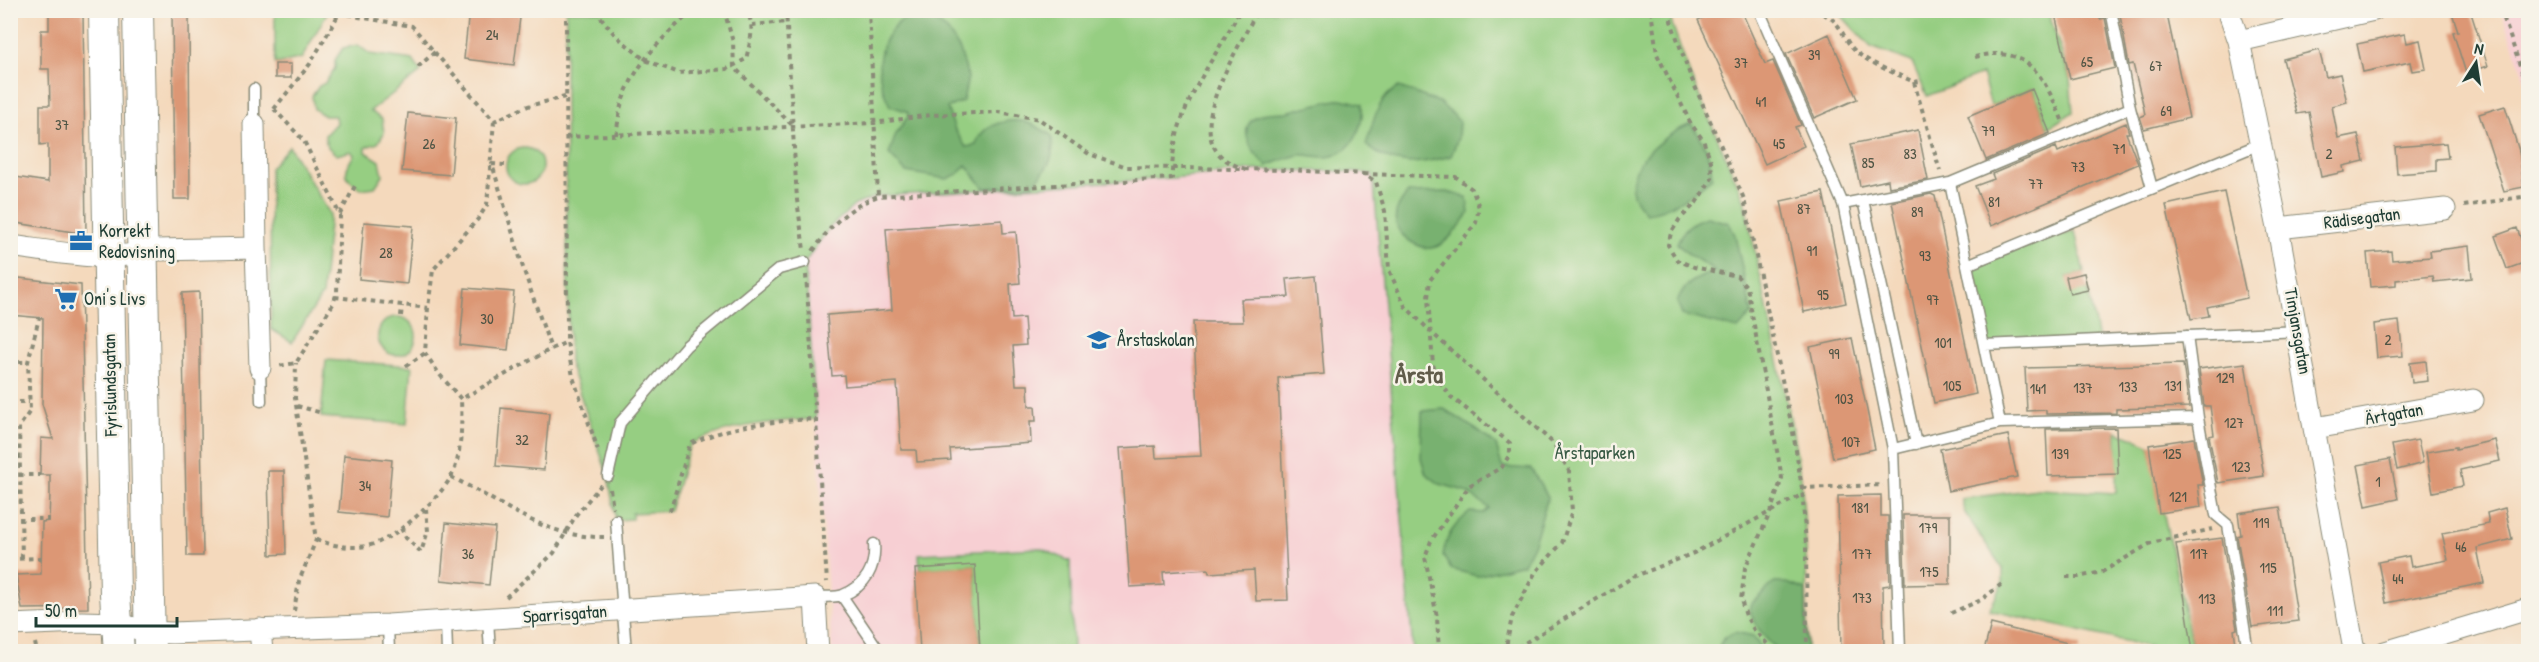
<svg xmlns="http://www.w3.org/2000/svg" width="2539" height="662" font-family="'Patrick Hand',sans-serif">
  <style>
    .built { fill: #f7cfd3 }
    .green { fill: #96ce82; stroke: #5a865b; stroke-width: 1.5 }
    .forest { fill: #78b170; stroke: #4c7752; stroke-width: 1.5 }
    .building { fill: #dc9774 }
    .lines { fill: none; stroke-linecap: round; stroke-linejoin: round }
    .service-casing { stroke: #8a8b78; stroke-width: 13 }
    .minor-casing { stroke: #8a8b78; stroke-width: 23 }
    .secondary-casing { stroke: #8a8b78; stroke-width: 32 }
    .path { stroke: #8a8b78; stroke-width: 4; stroke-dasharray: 4.5 4.5; stroke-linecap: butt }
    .service { stroke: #fff; stroke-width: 10 }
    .minor { stroke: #fff; stroke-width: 21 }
    .secondary { stroke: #fff; stroke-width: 30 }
    .labels { text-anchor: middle; stroke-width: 5; stroke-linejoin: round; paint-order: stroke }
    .number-label { font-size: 15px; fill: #4e5444 }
    .street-label { font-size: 18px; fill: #1f3d34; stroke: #f7f3e8 }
    .poi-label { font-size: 18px; fill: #1f3d34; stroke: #f7f3e8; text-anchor: start }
    .park-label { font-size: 18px; fill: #375a44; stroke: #f7f3e8 }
    .district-label { font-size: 24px; font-weight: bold; fill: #615c4a; stroke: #f7f3e8 }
  </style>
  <rect width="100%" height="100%" fill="#f7f3e8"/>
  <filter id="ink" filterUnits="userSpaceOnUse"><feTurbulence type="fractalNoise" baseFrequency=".0167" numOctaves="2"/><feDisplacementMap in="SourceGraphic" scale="12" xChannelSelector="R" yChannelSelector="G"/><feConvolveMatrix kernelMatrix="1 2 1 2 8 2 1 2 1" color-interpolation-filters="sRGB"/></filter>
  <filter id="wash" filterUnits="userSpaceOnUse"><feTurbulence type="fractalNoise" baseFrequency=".008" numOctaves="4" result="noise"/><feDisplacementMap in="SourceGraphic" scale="24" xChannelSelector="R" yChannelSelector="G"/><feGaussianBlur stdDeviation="1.35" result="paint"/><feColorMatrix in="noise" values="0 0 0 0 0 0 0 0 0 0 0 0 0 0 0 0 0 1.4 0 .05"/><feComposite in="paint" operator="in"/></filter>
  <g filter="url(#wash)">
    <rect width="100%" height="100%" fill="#f4d9bc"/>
    <path class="built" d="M2501,11H2528V89Z
      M1253,170L1335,171L1374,174L1413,651H832L805,262L829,228L854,205L878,196L1172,178Z"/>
    <path class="green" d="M275,11H328L302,58L275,64Z
      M566,11H1672L1671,21L1690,75L1744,199L1793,432L1802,488L1806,545L1807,651H1413L1373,174L1335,171L1253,170L1172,178L878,196L855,205L829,228L805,262L816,419C772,421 730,425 690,444L670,511L632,513V519L616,520L608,476L569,362L565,97Z
      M1837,11H2048L2070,79L2073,112L2048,128L2032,89L1991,106L1982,74L1927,96L1912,62L1871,47Z
      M358,45L370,54L413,60L421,72L370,111L382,119L384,133L378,143L366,147V152L380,161L383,175L375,187L361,189C344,178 342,173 354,155L351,151L337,155C329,149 325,146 325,135L336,123L335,116H325L314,109L312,96L319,86L325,83L335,68V60L343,48Z
      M289,146L330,214L322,295L292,342L271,329L270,168Z
      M506 166a18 18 0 1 1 36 0a18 18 0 1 1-36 0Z
      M2075,231L2084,273L2066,277L2088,290L2098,340L1984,345L1967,265Z
      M378 336a19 19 0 1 1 38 0a19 19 0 1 1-38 0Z
      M326,360L412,366L407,424L321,417Z
      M2117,431L2149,445L2193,651H2168L1989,610L2003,583V569L1965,513L1961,499L2038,489L2116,493Z
      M1040,548L1070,561L1073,651H980L975,565L920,569L919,554Z"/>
    <path class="forest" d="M911,14L931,18L948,31L960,50L968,77L963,101L947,108L955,130L966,147L976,145C981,123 1012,116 1031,124C1039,127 1046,132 1052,136C1055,160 1048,167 1033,185L984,188L966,165L958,174L947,179L906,172L889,154L896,134L909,115L906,111L890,106C872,71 875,35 911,14Z
      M1399,87L1440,103L1459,121L1458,138L1451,156C1418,165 1393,168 1366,145C1373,123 1377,97 1399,87Z
      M1342,99L1362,104C1364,128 1351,158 1322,157C1314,157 1306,154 1299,155C1288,157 1277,162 1267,166C1249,150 1232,122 1267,113C1273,112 1280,113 1286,112C1305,107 1323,102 1342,99Z
      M1691,124C1704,141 1711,156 1712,178C1694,193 1670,211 1646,213C1640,206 1633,199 1632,189C1631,158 1667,134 1691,124Z
      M1447,192L1467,197L1469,214C1460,225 1446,247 1431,248C1426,249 1417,245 1413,243C1390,229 1391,212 1408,193Z
      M1707,217L1729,223L1735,235L1752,314L1738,329L1682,315L1677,302C1687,280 1694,281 1714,271C1702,260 1686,256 1677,243C1684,228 1692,221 1707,217Z
      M1444,409L1477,430L1496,445L1502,467L1531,469L1548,497L1534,543L1523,564L1477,576L1451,569L1443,556C1446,535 1454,525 1470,512L1484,513L1489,508L1465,491L1440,484L1426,474L1421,458L1422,411Z
      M1774,583H1787L1806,590L1807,651C1800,652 1789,654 1782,651C1767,644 1754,625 1750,609L1753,602Z
      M1735,632L1753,636L1763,651H1718C1720,640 1726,636 1735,632Z"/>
    <g id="blocks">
      <path class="building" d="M172,10H189L190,199H174Z
        M469,10H521L514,65L464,59Z
        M1719,10H1741L1765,64L1773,61L1801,125L1795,127L1804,146L1765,164L1698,20Z
        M2054,10H2098L2100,19L2105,18L2115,68L2070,79Z
        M2136,10H2166L2189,118L2144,129L2140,117L2145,115L2143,104L2133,64L2129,65L2120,15Z
        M2451,10H2470L2488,66L2466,73L2453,32L2458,31Z
        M49,11H83L86,234L10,222V184L15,185L16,177L48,182V144L40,145V105H50L49,69H41V30H49Z
        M1829,34L1857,99L1814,118L1786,54Z
        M2405,34L2407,43L2420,40L2426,69L2412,71L2410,62L2363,72L2357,44Z
        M2319,50L2326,77L2340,74L2347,102L2332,106L2338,138L2358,134L2364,161L2343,166L2344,172L2321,177L2309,112L2297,114L2283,59Z
        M275,64H291V78H275Z
        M2032,89L2050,133L1986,160L1968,116Z
        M2505,106L2519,151L2524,187L2504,191L2479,114Z
        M408,113L456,118L451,175L402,171Z
        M2126,123L2129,133H2126L2138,164L1991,226L1975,186L1994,179L1992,174L2056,147L2058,152Z
        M1918,130L1928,180L1889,187L1888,180L1860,186L1851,144Z
        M2446,143L2448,158L2436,159V171L2397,174L2395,147Z
        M1823,192L1846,303L1804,312L1781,201Z
        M2224,192L2247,298L2207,307L2209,316L2191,319L2166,205Z
        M1931,194L1935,196L1976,394L1934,403L1892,202Z
        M1002,220L1003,233L1016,232L1020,283L1010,284L1012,319L1024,318L1026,345L1013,346L1016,385H1028L1029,406H1035L1036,421H1030L1031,443L950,449L951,460L917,462L916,450H901L897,382L845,386L844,375L832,376L827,315L892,310L886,229Z
        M364,222L413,226L407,284L359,279Z
        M2517,228L2529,261L2507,269L2495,236Z
        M2469,246L2472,278L2434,282L2433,276L2396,280V285L2370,287L2367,253L2391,251L2392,260L2431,257L2430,251Z
        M2084,273L2088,290L2070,294L2066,277Z
        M1316,276L1324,374L1278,378L1288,600L1256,601L1254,570L1209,573L1208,569L1163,572L1164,585L1130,587L1120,448L1155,446L1156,458L1201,456L1193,322H1243L1241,299L1289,297L1287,279Z
        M10,277L81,285L88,608L22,609L16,575L41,574L42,522L49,521L50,493V475H40L41,438L53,439L42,404L43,318L10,315Z
        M465,288L514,292L508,350L460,345Z
        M199,292L203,556H187L182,293Z
        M2399,321L2403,356L2377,358L2374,324Z
        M1852,338L1875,449L1833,458L1810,347Z
        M2426,361L2428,381L2412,383L2410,363Z
        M2245,363L2264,476L2218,483L2209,436L2214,435L2210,406H2204L2199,369Z
        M2183,364L2189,407L2116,409V413L2046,414V410L2027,411L2025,368Z
        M501,408L549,413L544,470L496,466Z
        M2116,428L2118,474L2048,476L2046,429Z
        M2008,435L2017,477L1948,491L1940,449Z
        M2194,438L2203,485H2198L2201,507L2159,513L2149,445Z
        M2418,440L2423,463L2397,470L2392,445Z
        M2495,440L2500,461L2460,470L2463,486L2433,492L2426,452L2456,447V449Z
        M344,455L392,460L387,517L339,512Z
        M2390,459L2398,499L2366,506L2358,465Z
        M268,471H284L286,554L270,555Z
        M1881,495V516H1888L1890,585L1883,586L1884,651H1841L1838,496Z
        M2280,507L2298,621L2252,627L2237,536L2241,535L2238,513Z
        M2505,508L2512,539L2477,548L2484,583L2386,603L2378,562L2409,556L2411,567L2448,560L2442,533L2489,524L2487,513Z
        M1903,515H1950V584L1905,585Z
        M446,523L495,528L489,585L441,580Z
        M2222,538L2237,629L2234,630L2237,651H2193L2176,544Z
        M975,565L980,651H920L915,569Z
        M1991,624L2080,646V651H1984Z"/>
    </g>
  </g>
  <g filter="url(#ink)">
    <use href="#blocks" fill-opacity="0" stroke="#8a8b78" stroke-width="1.5"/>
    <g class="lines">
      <g class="service-casing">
        <path id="service" d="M1759,10L1843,204L1893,449L1900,652
          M2111,10L2130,108L2152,188
          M254,89V124
          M1950,183L2000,423
          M1863,200L1916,444
          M1843,204L1950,183L2130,108
          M1967,265L2260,144
          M2187,336L2198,418L2216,515L2228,525L2248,652
          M1984,345L2298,331
          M260,368L261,401
          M1893,449L2000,423L2198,418
          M608,476L620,423L686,346L779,269L805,262
          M616,520L626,652
          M842,596L880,652
          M815,597C823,596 836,598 843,595C866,586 876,567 874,544
          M488,619L490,652
          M446,622L447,652
          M388,625L389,652"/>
      </g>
      <g class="minor-casing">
        <path id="minor" d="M2228,10L2239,41L2278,228L2354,650L2359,652
          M2239,41L2374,10
          M2278,228L2445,209
          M10,246C58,252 108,263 156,250L256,248L254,124
          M256,248L260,368
          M2315,428L2473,400
          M10,625L82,622L117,623L148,632L172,633L388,625L815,597L818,652
          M260,629L262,652
          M2385,652L2528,609"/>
      </g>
      <g class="secondary-casing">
        <path id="secondary" d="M104,10L115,594L119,652
          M138,10L150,652"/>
      </g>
      <path class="path" d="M566,10L567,342L573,377L598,450
        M595,10L615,35L645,60L679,73L727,69L746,59C750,42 756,26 746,10
        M724,10L733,42L734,67L792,125
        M786,10L797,200L804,250
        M869,10L878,196
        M1651,10L1657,54L1691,124L1703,140L1711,161L1712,178L1696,203L1679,220L1671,233L1668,245L1677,260L1694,267L1737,276L1747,287L1782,478L1770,513L1745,568L1741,600L1746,616L1754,630L1775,652
        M1672,10L1671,21L1690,75L1744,199L1793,432L1802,488L1806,545L1807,652
        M2501,10L2528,89
        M340,12L359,17L412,26L494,121L528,106L565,97
        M1814,12C1844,16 1840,41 1860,55C1876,66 1897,74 1914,82L1920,81
        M752,25L787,22
        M1975,57C2030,43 2045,80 2063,122
        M418,67L435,52
        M1914,82L1940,171
        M274,109L304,141L340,215L337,292L333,304L296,363L278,366
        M274,109L310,64L340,12
        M494,121L487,205L478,219L433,270L428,308L425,353L440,375L461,399L551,349L567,342
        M616,135C618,124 619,112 622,102C635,64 664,35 694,10
        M566,137L874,123L931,115L999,112L1039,119L1089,154L1127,167L1289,170L1364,174L1376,182L1385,211L1389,270L1405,306L1431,332L1554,444L1569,471L1572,511L1562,543L1535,573L1512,617L1505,652
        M505,165L492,164L524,271L551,349
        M1246,169C1167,148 1238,54 1257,10
        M1364,174L1456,177L1472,189L1479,207L1476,223L1430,280L1428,298L1433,365L1439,380L1451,397L1510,443V454L1502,467L1469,486L1431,541L1425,557L1437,617L1439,652
        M2464,206L2528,196
        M340,214L355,186
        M813,251C833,223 846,209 878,196L1172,178C1171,109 1211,68 1240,10
        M806,275L827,582
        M335,297L428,308
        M401,316L402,306
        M10,321L15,362H28
        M406,366L425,353
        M10,402H29
        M297,406L322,413
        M10,475H40
        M451,477C503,502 543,538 604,537
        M1802,488L1883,485
        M610,489L613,508
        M670,511L690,444C730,425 772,421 816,419
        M10,519H49
        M401,528L406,538L421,552L428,531L426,509
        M316,540C332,545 349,549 366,546C393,542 437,501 451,477C462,458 462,420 461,399
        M22,558L19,427L30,411L28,362L39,318
        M10,559L41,558
        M2066,577H2078L2102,572L2151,543L2213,529
        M506,597L554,553L576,515L601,485
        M294,611L299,581L316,540L295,398L296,363
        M1951,613L1981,600L2003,583
        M35,643L37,652
        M1510,652L1633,577L1694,553L1803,494"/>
      <use href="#service" class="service"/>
      <use href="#minor" class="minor"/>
      <use href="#secondary" class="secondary"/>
    </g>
  </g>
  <defs>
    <g id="office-bare" transform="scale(1.8)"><path d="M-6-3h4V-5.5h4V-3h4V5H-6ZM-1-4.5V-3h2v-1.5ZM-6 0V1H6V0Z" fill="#1f6fb2" stroke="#f7f3e8" stroke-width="2.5" paint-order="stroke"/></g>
    <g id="supermarket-bare" transform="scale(1.8)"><path d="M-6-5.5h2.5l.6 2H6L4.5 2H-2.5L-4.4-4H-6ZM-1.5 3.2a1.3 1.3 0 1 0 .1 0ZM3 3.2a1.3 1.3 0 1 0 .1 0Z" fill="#1f6fb2" stroke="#f7f3e8" stroke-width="2.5" paint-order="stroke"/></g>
    <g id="school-bare" transform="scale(1.8)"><path d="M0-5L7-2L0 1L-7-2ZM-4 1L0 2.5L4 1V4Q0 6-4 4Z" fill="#1f6fb2" stroke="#f7f3e8" stroke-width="2.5" paint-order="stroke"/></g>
  </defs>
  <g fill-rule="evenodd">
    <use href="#office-bare" x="81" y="241"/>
    <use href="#supermarket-bare" x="66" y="299"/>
    <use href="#school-bare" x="1099" y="340"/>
  </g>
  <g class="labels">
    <g class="number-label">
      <text x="492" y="40">24</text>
      <text x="1814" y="60">39</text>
      <text x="2087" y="67">65</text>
      <text x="1741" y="68">37</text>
      <text x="2156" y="71">67</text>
      <text x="1761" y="107">41</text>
      <text x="2166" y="116">69</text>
      <text x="62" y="130">37</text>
      <text x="1988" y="136">79</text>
      <text x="429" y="149">26</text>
      <text x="1779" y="149">45</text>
      <text x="2119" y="154">71</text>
      <text x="1910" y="159">83</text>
      <text x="2329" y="159">2</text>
      <text x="1868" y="168">85</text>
      <text x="2078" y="172">73</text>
      <text x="2036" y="189">77</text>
      <text x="1994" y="207">81</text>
      <text x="1804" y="214">87</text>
      <text x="1917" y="217">89</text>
      <text x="1812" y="256">91</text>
      <text x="386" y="258">28</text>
      <text x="1925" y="261">93</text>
      <text x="1823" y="300">95</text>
      <text x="1933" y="305">97</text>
      <text x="487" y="324">30</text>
      <text x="2388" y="345">2</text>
      <text x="1943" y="348">101</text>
      <text x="1834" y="359">99</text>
      <text x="2225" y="383">129</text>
      <text x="1952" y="391">105</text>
      <text x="2173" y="391">131</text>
      <text x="2128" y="392">133</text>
      <text x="2083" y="393">137</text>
      <text x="2038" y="394">141</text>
      <text x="1844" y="404">103</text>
      <text x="2234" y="428">127</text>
      <text x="522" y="445">32</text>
      <text x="1851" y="447">107</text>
      <text x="2060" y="459">139</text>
      <text x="2172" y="459">125</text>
      <text x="2241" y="472">123</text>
      <text x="2378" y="487">1</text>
      <text x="365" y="491">34</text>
      <text x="2178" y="502">121</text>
      <text x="1860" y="513">181</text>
      <text x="2261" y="528">119</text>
      <text x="1928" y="533">179</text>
      <text x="2461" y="552">46</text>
      <text x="468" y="559">36</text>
      <text x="1862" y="559">177</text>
      <text x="2199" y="559">117</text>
      <text x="2268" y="573">115</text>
      <text x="1929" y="577">175</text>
      <text x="2398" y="584">44</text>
      <text x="1862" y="603">173</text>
      <text x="2207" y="604">113</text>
      <text x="2275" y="616">111</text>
    </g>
    <g class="street-label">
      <text transform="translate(2362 218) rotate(-7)" y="6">Rädisegatan</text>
      <text transform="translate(2298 331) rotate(80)" y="6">Timjansgatan</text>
      <text transform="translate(110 385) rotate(-91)" y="6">Fyrislundsgatan</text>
      <text transform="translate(2394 414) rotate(-10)" y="6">Ärtgatan</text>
      <text transform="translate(565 614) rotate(-4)" y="6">Sparrisgatan</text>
    </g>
    <g class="poi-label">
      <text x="99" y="237">Korrekt<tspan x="99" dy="21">Redovisning</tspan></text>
      <text x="84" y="305">Oni's Livs</text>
      <text x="1117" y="346">Årstaskolan</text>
    </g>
    <g class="park-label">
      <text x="1595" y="459">Årstaparken</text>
    </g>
    <g class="district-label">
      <text x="1419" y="383">Årsta</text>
    </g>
  </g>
  <rect width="2539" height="662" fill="none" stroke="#f7f3e8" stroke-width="36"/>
  <g transform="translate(2476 63) rotate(12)" stroke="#f7f3e8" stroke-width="4.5" paint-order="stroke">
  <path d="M0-4.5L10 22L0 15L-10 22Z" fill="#1f3d34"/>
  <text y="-9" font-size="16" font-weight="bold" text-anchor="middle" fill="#1f3d34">N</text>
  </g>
  <path d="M36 617v9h141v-9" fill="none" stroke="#1f3d34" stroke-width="3"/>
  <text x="45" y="617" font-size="18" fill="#1f3d34" stroke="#f7f3e8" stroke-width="4.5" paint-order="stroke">50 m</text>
</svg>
